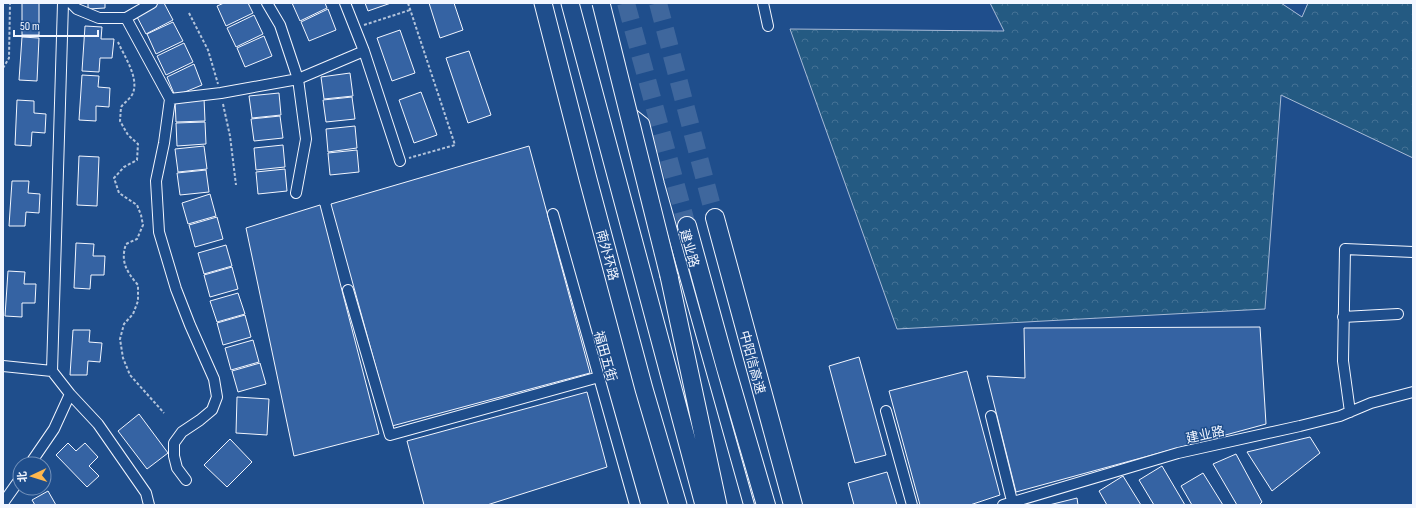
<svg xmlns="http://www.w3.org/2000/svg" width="1416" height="508" font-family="'Sofia Sans Condensed','Noto Sans SC',sans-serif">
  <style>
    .forest { fill: url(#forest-crowns); stroke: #a8bbd7 }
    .building { fill: #3563a3; stroke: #f2f6ff }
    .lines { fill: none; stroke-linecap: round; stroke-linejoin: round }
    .motorway-tunnel { stroke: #3f679d; stroke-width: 18; stroke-dasharray: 18 9; stroke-linecap: butt }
    .minor-casing { stroke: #f2f6ff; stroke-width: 12 }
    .trunk-casing { stroke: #f2f6ff; stroke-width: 19 }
    .motorway-casing { stroke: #f2f6ff; stroke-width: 20 }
    .path { stroke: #b3c4dc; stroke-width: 2; stroke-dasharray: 3 2; stroke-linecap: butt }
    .minor { stroke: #1f4e8c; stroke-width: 10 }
    .trunk { stroke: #1f4e8c; stroke-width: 17 }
    .motorway { stroke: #1f4e8c; stroke-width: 18 }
    .trunk-bridge-casing { stroke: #f2f6ff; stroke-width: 19; stroke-linecap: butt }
    .trunk-bridge { stroke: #1f4e8c; stroke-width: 17 }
    .labels { text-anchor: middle; stroke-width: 3; stroke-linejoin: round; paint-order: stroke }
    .street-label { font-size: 13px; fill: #f2f6ff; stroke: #1f4e8c }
  </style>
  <defs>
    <pattern id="forest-crowns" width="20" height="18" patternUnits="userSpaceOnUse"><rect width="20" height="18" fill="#245a82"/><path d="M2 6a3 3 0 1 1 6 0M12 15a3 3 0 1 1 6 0" fill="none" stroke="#447295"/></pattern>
  </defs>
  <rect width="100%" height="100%" fill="#1f4e8c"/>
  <path class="forest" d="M990,3H1281L1302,17L1308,3H1413V158L1281,95L1265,309L897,329L790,29L1004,31Z"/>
  <path class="building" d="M22,3H39V35H22Z
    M88,3H105V8L88,9Z
    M159,3H164L173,20L146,34L136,15Z
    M224,3H248L253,13L226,26L217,6Z
    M292,3H325L327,8L300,21Z
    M365,3H391L368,11Z
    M429,3H454L463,30L440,38Z
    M328,9L336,30L309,41L301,22Z
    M254,15L263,34L236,47L227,28Z
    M173,22L183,41L156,54L147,34Z
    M85,26L102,27L101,39H114L112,58H100L99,72L82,71Z
    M400,30L415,73L392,81L377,38Z
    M264,36L272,56L245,67L237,48Z
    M22,37L39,38L37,81L19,80Z
    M184,43L193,62L166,75L157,56Z
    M469,51L491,115L468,123L446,58Z
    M194,64L202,85L175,96L167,77Z
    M350,73L353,96L324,99L321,77Z
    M82,75L99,76L98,87L110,88L109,107L96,106V121L79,120Z
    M421,92L437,135L414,143L399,100Z
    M279,93L281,115L252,118L249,96Z
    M352,97L355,119L326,122L323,100Z
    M204,98L205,121L176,122L175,100Z
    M17,100L34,101V113L46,114L45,133L32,132L31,146L15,145Z
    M280,116L283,138L254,141L251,119Z
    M205,122L206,144L177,146L176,123Z
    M355,126L357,148L328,152L326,129Z
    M283,145L285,167L256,170L254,148Z
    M204,146L207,169L178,172L175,149Z
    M529,146L590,373L392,426L331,204Z
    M357,150L359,172L330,175L328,153Z
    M79,156L99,157L97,206L77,205Z
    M285,169L287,191L258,194L256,172Z
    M206,170L209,192L180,195L177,173Z
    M12,181H29L28,193L40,194L39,213L26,212L25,226H9Z
    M210,194L216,216L188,224L182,203Z
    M320,205L379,434L294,456L246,228Z
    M217,217L223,239L195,247L189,225Z
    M76,243L94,244L93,256H105L104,275H91L90,289L74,288Z
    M226,245L232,266L204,274L198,253Z
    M232,267L238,289L210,297L204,275Z
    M8,271L25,272L24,284H36L35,303H22V317L5,316Z
    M238,293L245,314L217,322L210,301Z
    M245,315L251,337L223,345L217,323Z
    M1260,327L1266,424L1016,492L987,376L1025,378L1024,328Z
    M73,330H90L89,342L102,343L100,362L88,361L87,375H70Z
    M253,340L259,362L231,370L225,348Z
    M859,357L886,455L855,463L829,366Z
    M260,363L266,384L238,392L232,371Z
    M967,371L1000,495L970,505H920L889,391Z
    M587,392L607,467L487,505H424L407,441Z
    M237,397L269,399L267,435L236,433Z
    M139,414L168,453L147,469L118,431Z
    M1310,437L1320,453L1272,491L1247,452Z
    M230,439L252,462L227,487L204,465Z
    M68,443L76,451L85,443L98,457L89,466L99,476L87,487L56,455Z
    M1236,454L1262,502L1259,505H1237L1213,464Z
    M1162,466L1185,505H1154L1139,480Z
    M887,472L897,505H854L848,483Z
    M1203,473L1223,505H1192L1181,486Z
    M1123,476L1141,505H1107L1099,491Z
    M48,491L56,505H35L32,500Z
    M1077,498L1078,505H1049Z"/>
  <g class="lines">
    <path class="motorway-tunnel" d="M626,3L687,226
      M658,3L715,218"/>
    <g class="minor-casing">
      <path id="minor" d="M71,3L77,9L99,18H126L152,3
        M267,3L280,25L298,79L306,139L296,193
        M345,3L364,51L400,161
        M763,3L768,26
        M126,18L170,99L164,143L156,181L159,232L176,289L190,325L214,379L217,397L212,410L200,420L182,432L174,443V456L177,468L186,480
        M170,99L221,93L298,79L364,51
        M629,111L644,123L659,184L749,505
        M553,214L635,505
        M348,290L390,435L599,377
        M1343,317L1398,314
        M3,366L52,371
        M70,394L98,424L146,493L149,505
        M886,411L912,505
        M1350,412L1343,361L1345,249L1413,252
        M991,416L1013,505
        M30,464L54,429L70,394L52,371L63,3
        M3,503L20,479
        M1003,505L1178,453L1300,426L1340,416L1371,403L1413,392"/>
    </g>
    <g class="trunk-casing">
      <path id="trunk" d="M543,3L588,179L644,389L678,505
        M570,3L704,505
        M669,276L718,505"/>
    </g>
    <g class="motorway-casing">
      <path id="motorway" d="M715,218L793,505
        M687,226L726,368L766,505"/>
    </g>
    <path class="path" d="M408,3L455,145L409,158
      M189,13L208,50L218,84
      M364,25L410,10
      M118,42C124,56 139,77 133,93C131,98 124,103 121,107L120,121L128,135L138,144L137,160L124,167L114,178L119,193L137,205L141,215L143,225L137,239L126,244C120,262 127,272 138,285V301L133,314L124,324L120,339L123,358L130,375L164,413
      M3,68L9,58L10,3
      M223,104L230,136L236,185"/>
    <use href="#minor" class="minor"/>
    <use href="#trunk" class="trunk"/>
    <use href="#motorway" class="motorway"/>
    <g class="trunk-bridge-casing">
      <path id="trunk-bridge" d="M601,3L669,276"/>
    </g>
    <use href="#trunk-bridge" class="trunk-bridge"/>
  </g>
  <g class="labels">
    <g class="street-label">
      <text transform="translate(690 248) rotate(74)" y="5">建业路</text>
      <text transform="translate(608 255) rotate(75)" y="5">南外环路</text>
      <text transform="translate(606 356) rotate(74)" y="5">福田五街</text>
      <text transform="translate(753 362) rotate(75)" y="5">中阳信高速</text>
      <text transform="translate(1205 434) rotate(-12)" y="5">建业路</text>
    </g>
  </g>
  <rect width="1416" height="508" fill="none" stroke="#f2f6ff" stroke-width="8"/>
  <g transform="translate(32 476) rotate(266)"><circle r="19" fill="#1f4e8c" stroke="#7391ba"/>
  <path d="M0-3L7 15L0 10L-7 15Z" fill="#ffb74d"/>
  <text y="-6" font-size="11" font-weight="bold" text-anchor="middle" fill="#f2f6ff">北</text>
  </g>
  <path d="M14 30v6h84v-6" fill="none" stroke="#f2f6ff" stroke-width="2"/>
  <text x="20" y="30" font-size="12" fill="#f2f6ff" stroke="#1f4e8c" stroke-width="3" paint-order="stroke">50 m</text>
</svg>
